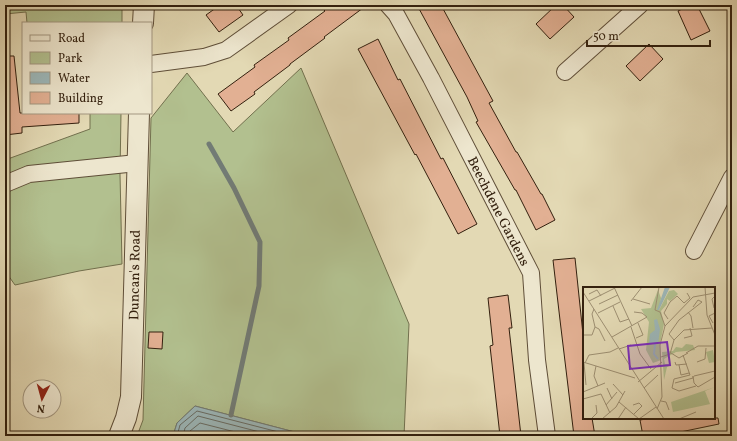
<svg xmlns="http://www.w3.org/2000/svg" width="737" height="441" font-family="Vollkorn,serif">
  <style>
    .green { fill: #b2c08f; stroke: #72704e }
    .water { fill: #9cb7b9; stroke: #727b75 }
    .lines { fill: none; stroke-linecap: round; stroke-linejoin: round }
    .shore { stroke: #686c64; stroke-width: 1 }
    .stream { stroke: #727b75; stroke-width: 5 }
    .building { fill: #e2b093; stroke: #33200e }
    .minor-casing { stroke: #5f4e38; stroke-width: 18 }
    .tertiary-casing { stroke: #5f4e38; stroke-width: 22 }
    .minor { stroke: #ede6ce; stroke-width: 16 }
    .tertiary { stroke: #ede6ce; stroke-width: 20 }
    .labels { text-anchor: middle; stroke-width: 3; stroke-linejoin: round; paint-order: stroke }
    .street-label { font-size: 14px; fill: #33200e; stroke: #ede6ce }
    .inset-river { fill: none; stroke: #9cb7b9; stroke-width: 2 }
    .inset-road { fill: none; stroke: #9d8f72; stroke-width: 1 }
    .view { fill: #7b2cbf; fill-opacity: 0.15; stroke: #7b2cbf; stroke-width: 2 }
    .inset-edge { fill: none; stroke: #33200e; stroke-width: 2 }
  </style>
  <rect width="100%" height="100%" fill="#e3d9b4"/>
  <filter id="stains"><feTurbulence type="fractalNoise" baseFrequency=".005" numOctaves="4"/><feColorMatrix values="0 0 0 0 .2 0 0 0 0 .09 0 0 0 0 .02 0 0 0 .5 -.17"/></filter>
  <radialGradient id="worn" r=".72"><stop offset=".6" stop-color="#630" stop-opacity="0"/><stop offset="1" stop-color="#630" stop-opacity=".3"/></radialGradient>
  <path class="green" d="M5,5H122V23H27L26,12L5,14Z
    M301,68L409,324L404,436H310L195,406L177,423L173,436H137L143,420L151,118L187,73L233,132Z
    M90,113H121L120,174L122,264L79,271L15,285L5,271V160L90,129Z"/>
  <path class="water" d="M195,406L310,436H173L177,423Z"/>
  <g class="lines">
    <path class="shore" d="M177,436L180,425L197,411L294,436
      M183,436L185,428L198,416L275,436
      M189,436L190,431L200,423L251,436"/>
    <path class="stream" d="M209,144L234,188L260,242L259,286L231,415"/>
  </g>
  <path class="building" d="M220,5H236L243,15L219,32L206,15Z
    M330,5H367L324,37L325,38L290,64V65L254,92L255,94L231,111L218,94L255,67L254,65L289,40L288,38L325,11L324,10Z
    M417,5H441L493,101L489,103L516,152H517L541,194H542L555,220L536,230L516,190H515L476,122L478,121L467,97Z
    M556,5H563L574,17L550,39L536,24Z
    M690,5H697L710,31L691,40L678,11Z
    M378,39L398,80L400,79L441,159L443,158L477,224L458,234L416,154L415,155L358,49Z
    M649,44L663,59L640,81L626,66Z
    M5,56H14L20,113H79V123L22,127V133L5,135Z
    M575,258L584,344V418H592L595,436H574L560,320L553,260Z
    M508,295L512,328H509L521,436H500L490,346L493,345L488,298Z
    M149,332H163L162,349L148,348Z
    M646,418H718L719,424L661,436H643L640,420L646,419Z"/>
  <g class="lines">
    <g class="minor-casing">
      <path id="minor" d="M388,5L396,14L431,78L531,273L537,360L547,436
        M151,64L204,57L226,50L289,5
        M565,72L640,5
        M5,184L29,174L137,163
        M694,251L732,177"/>
    </g>
    <g class="tertiary-casing">
      <path id="tertiary" d="M143,23L144,5
        M119,436L126,418L131,397L139,113"/>
    </g>
    <use href="#minor" class="minor"/>
    <use href="#tertiary" class="tertiary"/>
  </g>
  <g class="labels">
    <g class="street-label">
      <text transform="translate(499 211) rotate(63)" y="5">Beechdene Gardens</text>
      <text transform="translate(134 275) rotate(-89)" y="5">Duncan's Road</text>
    </g>
  </g>
  <g transform="translate(583 287)">
    <rect width="132" height="132" fill="#e3d9b4"/>
    <path d="M75,3L78,11L76,23L86,4L91,3L95,7L87,14L84,12V17L78,24L81,37L77,57L78,73L70,76L63,63L66,35L58,22L68,21ZM103,57L110,58L112,63L93,65L81,72L82,77L88,78L84,80L81,93L79,65L90,64L93,60L99,61ZM130,63L132,75L126,76L123,65ZM132,100L122,104L127,117L132,116L90,125L88,115Z" fill="#b2c08f"/>
    <path d="M82,0H87L76,23H74ZM74,32L77,42L75,57L66,56L67,47L72,43L71,33Z" fill="#9cb7b9"/>
    <path class="inset-river" d="M72,57L71,67L75,72"/>
    <path class="inset-road" d="M31,0L49,39M76,0L72,23L77,25L82,39M122,0L124,28L132,48M0,5L81,132M6,7L14,3L18,9M50,12L67,17M6,14L32,1M48,14L59,0M16,17L35,8M30,19L37,35L46,32M131,21L129,12L132,9M105,25L108,29L110,41M15,26L37,15M85,32L81,26L87,15L94,9L101,16L107,11L104,6M130,36L126,29L132,26M12,40L16,42L22,54M48,40L57,67L68,82M0,48H9L12,40L9,27L11,22M29,50L64,30L59,26L51,25M53,51L60,48L55,36M101,51L109,49L107,41M91,53L86,47L96,33L119,15L115,13L110,20M36,62L48,58M88,66L96,71L105,66M103,66L115,59H132M100,68L107,88M78,70L87,67L91,53L101,43L129,41M0,75L52,91M92,75L93,78L104,77M114,75L122,72L123,61M1,76L3,98M2,76L6,68L27,65L35,61M96,78L98,88L106,86M13,79L11,89L15,99M107,88L91,92L89,101L96,104L113,99M111,89L132,84M110,91V89L111,96L115,100L132,90M55,95L79,75M92,96L110,91M30,97L40,108M24,101L29,112M61,101L75,88M0,105L22,96M0,112L18,107L27,126M78,114L83,115L86,123M36,115L56,132M23,118L34,105M50,118L56,116L59,119L51,127M74,122L79,110L77,58L82,39L110,10L132,6M8,132L14,126L13,118M19,132L33,120L42,104M35,132L43,120M56,132L73,120M96,132L113,125"/>
    <path class="view" d="M84,55L87,78L47,82L45,59Z"/>
    <rect width="132" height="132" class="inset-edge"/>
  </g>
  <rect width="737" height="441" fill="none" stroke="#e3d9b4" stroke-width="20"/>
  <rect x="6" y="6" width="725" height="429" fill="none" stroke="#33200e" stroke-width="2"/>
  <rect x="10" y="10" width="717" height="421" fill="none" stroke="#33200e"/>
  <rect x="22" y="22" width="130" height="92" fill="#ede6ce" stroke="#a39781"/>
  <rect x="30" y="35" width="20" height="6" fill="#ede6ce" stroke="#a39781"/>
  <text x="58" y="42" font-size="12" fill="#33200e">Road</text>
  <rect x="30" y="52" width="20" height="12" fill="#b2c08f" stroke="#a39781"/>
  <text x="58" y="62" font-size="12" fill="#33200e">Park</text>
  <rect x="30" y="72" width="20" height="12" fill="#9cb7b9" stroke="#a39781"/>
  <text x="58" y="82" font-size="12" fill="#33200e">Water</text>
  <rect x="30" y="92" width="20" height="12" fill="#e2b093" stroke="#a39781"/>
  <text x="58" y="102" font-size="12" fill="#33200e">Building</text>
  <g transform="translate(42 399) rotate(186)"><circle r="19" fill="#ede6ce" stroke="#a39781"/>
  <path d="M0-3L7 15L0 10L-7 15Z" fill="#8f2418"/>
  <text y="-6" font-size="11" font-weight="bold" text-anchor="middle" fill="#33200e">N</text>
  </g>
  <path d="M587 40v6h123v-6" fill="none" stroke="#33200e" stroke-width="2"/>
  <text x="593" y="40" font-size="12" fill="#33200e" stroke="#ede6ce" stroke-width="3" paint-order="stroke">50 m</text>
  <rect width="100%" height="100%" filter="url(#stains)"/>
  <rect width="100%" height="100%" fill="url(#worn)"/>
</svg>
